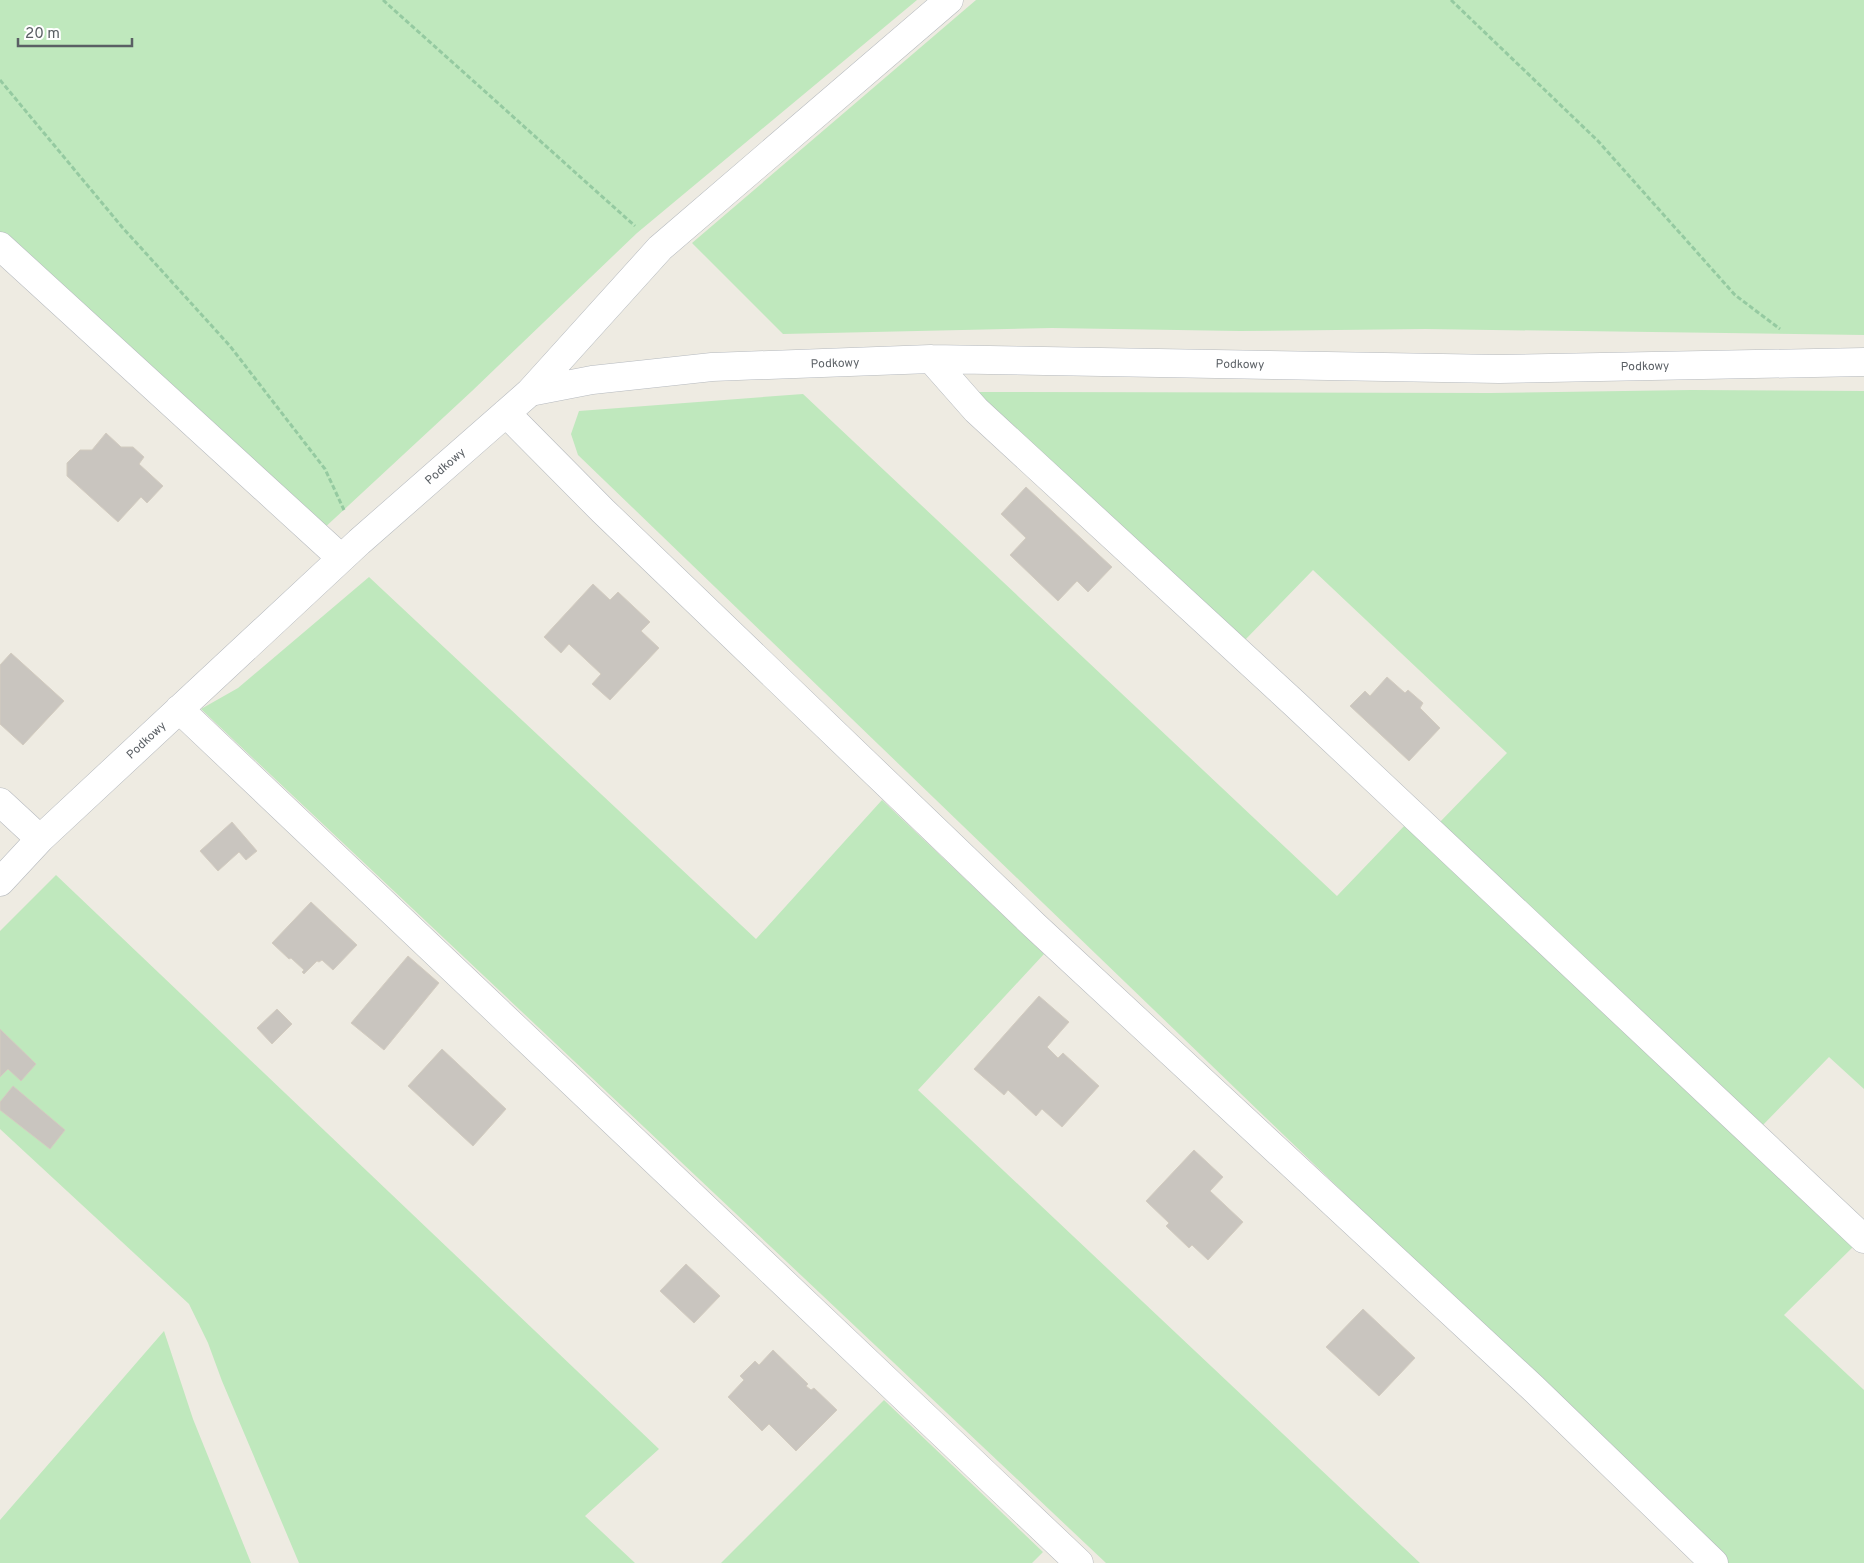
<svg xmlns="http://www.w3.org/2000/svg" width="1864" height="1563" font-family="Overpass,sans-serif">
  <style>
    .green { fill: #bfe8bd }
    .building { fill: #c9c5bf; stroke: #d3ccc0 }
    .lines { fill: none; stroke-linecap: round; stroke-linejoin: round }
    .minor-casing { stroke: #b5b9be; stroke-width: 29 }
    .path { stroke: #95caa1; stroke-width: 3; stroke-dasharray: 5 2.5; stroke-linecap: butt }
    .minor { stroke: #fff; stroke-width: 28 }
    .labels { text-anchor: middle; stroke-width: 4.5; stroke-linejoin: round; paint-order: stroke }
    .street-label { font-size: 12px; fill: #5a5f64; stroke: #fff }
  </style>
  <rect width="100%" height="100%" fill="#eeebe2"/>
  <path class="green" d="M0,0H917L637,233L472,391L321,531L0,233Z
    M976,0H1864V335L1425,329L1240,331L1052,328L783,334L692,243Z
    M1691,390L1864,391V1089L1829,1057L1760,1128L1438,824L1507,753L1313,570L1243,642L977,392L1490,393Z
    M803,394L1337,896L1407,823L1856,1244L1784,1315L1864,1390V1563H1728L578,455L571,434L579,411Z
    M369,577L756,939L882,800L1044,954L918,1090L1420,1563H1106L201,709L238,688Z
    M56,875L659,1449L585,1516L635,1563H299L222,1381L208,1343L189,1304L0,1129V931Z
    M164,1331L193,1419L251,1563H0V1520Z
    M884,1400L1043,1552L1032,1563H721Z"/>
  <path class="building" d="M106,433L121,447H133L144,457L139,464L163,486L147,503L141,497L118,522L67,476V463L80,450H92Z
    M1026,487L1112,567L1088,592L1077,581L1058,601L1010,555L1026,538L1001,514Z
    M593,584L610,600L618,592L650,622L641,631L659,648L610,700L592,684L601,674L569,644L561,653L544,637Z
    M11,653L64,701L23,745L0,724V665Z
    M1387,677L1405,693L1408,690L1423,703L1420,708L1440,728L1409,761L1350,706L1365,691L1370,696Z
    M232,822L257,851L246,860L239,852L218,871L200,851Z
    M311,902L357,945L333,970L322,960L319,962L317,961L304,974L302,972L304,970L291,958L289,959L272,943Z
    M408,956L439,983L384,1050L351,1023Z
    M1039,996L1069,1022L1047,1047L1058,1058L1063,1053L1099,1086L1062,1127L1042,1109L1036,1116L1008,1090L1004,1095L974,1069Z
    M277,1009L292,1024L272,1044L257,1028Z
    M0,1029L36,1064L21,1081L8,1069L0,1077Z
    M442,1049L506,1109L473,1146L408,1086Z
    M13,1086L65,1130L50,1149L0,1110V1102Z
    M1194,1150L1223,1177L1210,1191L1243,1222L1208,1260L1192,1245L1189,1248L1166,1226L1169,1223L1146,1201Z
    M686,1264L720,1296L694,1323L660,1291Z
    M1363,1309L1415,1358L1379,1396L1326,1347Z
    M773,1350L808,1384L806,1386L811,1390L814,1388L837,1410L796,1451L769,1424L762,1431L728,1397L744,1380L740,1376L755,1361L759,1365Z"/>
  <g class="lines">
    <g class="minor-casing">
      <path id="minor" d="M0,246L341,558
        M931,359L976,410L1295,704L1864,1239
        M530,392L660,248L949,0
        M506,413L603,511L1035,926L1533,1388L1714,1563
        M179,709L1079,1563
        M0,802L40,839
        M0,882L40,839L359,542L530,392L592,380L712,367L931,359L1499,369L1864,362"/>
    </g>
    <path class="path" d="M383,0L635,226
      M1451,0L1598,141L1735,295L1780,329
      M0,80L122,227L230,346L325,469L344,510"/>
    <use href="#minor" class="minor"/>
  </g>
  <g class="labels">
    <g class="street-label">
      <text transform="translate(835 363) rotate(-2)" y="4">Podkowy</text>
      <text transform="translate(1240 364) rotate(1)" y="4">Podkowy</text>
      <text transform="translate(1645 366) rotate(-1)" y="4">Podkowy</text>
      <text transform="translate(445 466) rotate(-41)" y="4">Podkowy</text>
      <text transform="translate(146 740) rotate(-43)" y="4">Podkowy</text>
    </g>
  </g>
  <path d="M18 38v8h114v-8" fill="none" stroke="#5a5f64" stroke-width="2.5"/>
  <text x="25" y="38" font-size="15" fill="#5a5f64" stroke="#ffffff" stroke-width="4" paint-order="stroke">20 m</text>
</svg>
